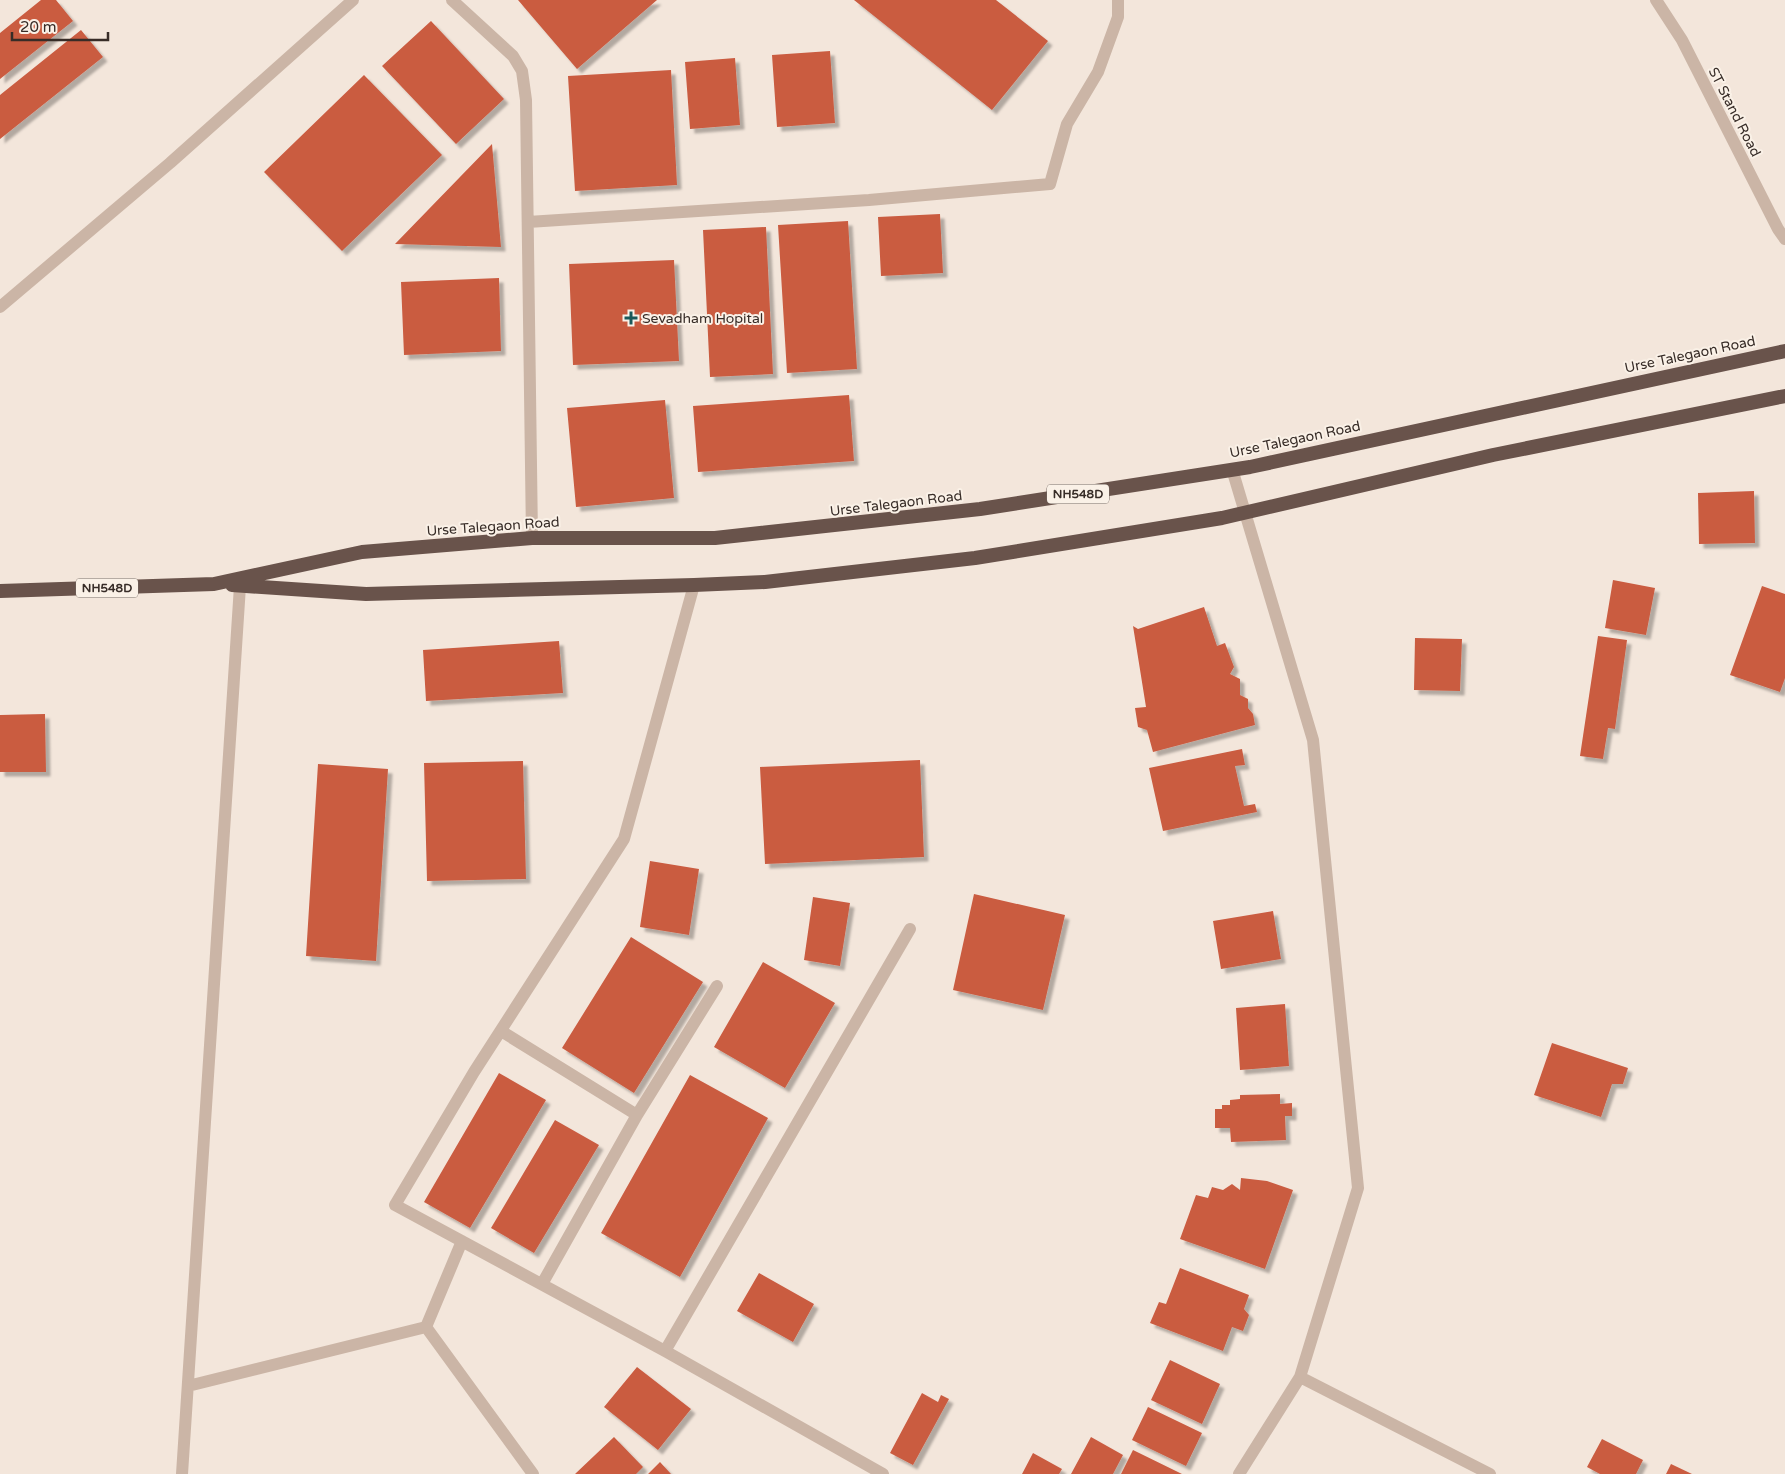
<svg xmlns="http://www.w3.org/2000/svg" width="1785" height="1474" font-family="'Varela Round',sans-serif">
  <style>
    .building { fill: #ca5b41; filter: url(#shadow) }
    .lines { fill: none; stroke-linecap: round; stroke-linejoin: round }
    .minor { stroke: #cbb5a6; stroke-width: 12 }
    .trunk { stroke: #69534b; stroke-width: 14 }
    .poi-dot { fill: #1b595a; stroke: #faf1e7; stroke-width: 2 }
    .labels { text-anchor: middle; stroke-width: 4; stroke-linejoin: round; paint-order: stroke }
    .shield { fill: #faf1e7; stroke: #726761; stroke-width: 1 }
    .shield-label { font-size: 12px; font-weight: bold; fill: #372c27 }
    .street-label { font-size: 14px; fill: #372c27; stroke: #faf1e7 }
    .poi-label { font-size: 14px; fill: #372c27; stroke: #faf1e7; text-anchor: start }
  </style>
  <defs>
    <filter id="shadow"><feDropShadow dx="4.5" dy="4.5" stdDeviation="1" flood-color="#0004"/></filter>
  </defs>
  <rect width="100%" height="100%" fill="#f3e6db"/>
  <path class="building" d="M41,0H56L73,21L0,79V33Z
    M518,0H657L577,69Z
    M854,0H996L1048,41L992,110Z
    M431,21L504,99L456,144L382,66Z
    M81,30L103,57L0,139V95Z
    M830,51L835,123L777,127L772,55Z
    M735,58L740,125L690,129L685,62Z
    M671,70L677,185L575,191L568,76Z
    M364,75L442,155L342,251L264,172Z
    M492,144L501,247L395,244Z
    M940,214L943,273L881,276L878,217Z
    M848,221L857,369L787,373L778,225Z
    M766,227L773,374L710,377L703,230Z
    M674,260L679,361L573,365L569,264Z
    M499,278L501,351L404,355L401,282Z
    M849,395L854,461L698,472L693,406Z
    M665,400L674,498L576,507L567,408Z
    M1754,491L1755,543L1699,544L1698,493Z
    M1613,580L1655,588L1646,635L1605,628Z
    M1762,586L1785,594V678L1780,692L1730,675Z
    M1204,607L1217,646L1225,643L1234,667L1230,674L1240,679V695L1248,699V708L1253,714L1255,725L1153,752L1147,730L1138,727L1135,708L1146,707L1133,626L1138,629Z
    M1598,636L1627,640L1615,729L1608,728L1603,759L1580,756Z
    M1415,638L1462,639L1460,691L1414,690Z
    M559,641L563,693L426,701L423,650Z
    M45,714L46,772H0V715Z
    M1242,749L1245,765L1235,766L1244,806L1255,804L1257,812L1163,831L1149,768Z
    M920,760L924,857L765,864L760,767Z
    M523,761L526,879L427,881L424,763Z
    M318,764L388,769L376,961L306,956Z
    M650,861L699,869L689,935L640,927Z
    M974,894L1065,915L1043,1010L953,990Z
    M813,897L850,903L840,966L804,960Z
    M1273,911L1281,959L1221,969L1213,921Z
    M631,937L703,982L634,1093L562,1048Z
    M763,962L835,1003L785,1088L714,1047Z
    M1285,1004L1289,1066L1240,1070L1236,1008Z
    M1552,1043L1628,1068L1623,1084H1612L1601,1117L1534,1095Z
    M499,1073L546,1100L470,1228L424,1202Z
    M690,1075L768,1118L680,1277L601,1233Z
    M1280,1094V1104L1292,1103V1116H1285L1286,1140L1231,1142L1230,1128H1215V1109H1222V1105H1230V1100L1240,1099V1095Z
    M555,1120L599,1145L534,1253L491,1228Z
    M1241,1178L1267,1181L1293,1190L1265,1269L1180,1239L1196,1195L1208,1198L1212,1187L1223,1190L1232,1184L1240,1190Z
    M1180,1268L1249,1295L1244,1309L1249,1315L1243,1331L1232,1327L1223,1351L1150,1323L1159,1302L1166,1304Z
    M759,1273L814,1304L793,1342L737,1311Z
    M1170,1360L1220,1384L1202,1424L1151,1400Z
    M637,1367L691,1409L658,1450L604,1407Z
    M922,1393L938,1402L941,1395L949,1399L913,1465L890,1453Z
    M1148,1407L1202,1433L1186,1466L1132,1440Z
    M614,1437L643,1467L636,1474H575Z
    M1091,1437L1123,1455L1113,1474H1071Z
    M1602,1439L1643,1460L1636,1474H1600L1587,1467Z
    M1133,1450L1182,1474H1121Z
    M1033,1453L1062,1469L1059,1474H1022Z
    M660,1462L671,1474H648Z
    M1671,1464L1692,1474H1666Z"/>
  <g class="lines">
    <path class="minor" d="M452,0L513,56L522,71L526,100L532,538
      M1656,0L1682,40L1778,229L1785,239
      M528,222L869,200L1050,184L1067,124L1098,72L1118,17V0
      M0,307L170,163L353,0
      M1232,469L1313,740L1358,1188L1300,1377L1239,1474
      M694,585L624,839L474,1072L395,1205L665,1351L883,1474
      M501,1031L637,1115L542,1284
      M637,1115L717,986
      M462,1241L426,1327L533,1474
      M665,1351L910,929
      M1300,1377L1490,1474
      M188,1386L426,1327
      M182,1474L240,586"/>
    <path class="trunk" d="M232,585L366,594L694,585L765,582L975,558L1222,518L1493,455L1785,396
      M0,591L214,584L362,552L532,538H715L980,509L1250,467L1785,351"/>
  </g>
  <path class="poi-dot" d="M628.5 310.5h5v5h5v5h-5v5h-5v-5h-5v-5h5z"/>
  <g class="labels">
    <g class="shield">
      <rect x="1047" y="484.5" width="62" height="19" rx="4"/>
      <rect x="76" y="578.5" width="62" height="19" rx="4"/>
    </g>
    <g class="shield-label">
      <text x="1078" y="498">NH548D</text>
      <text x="107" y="592">NH548D</text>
    </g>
    <g class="street-label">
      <text transform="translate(1735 112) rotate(63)" y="5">ST Stand Road</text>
      <text transform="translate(1690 354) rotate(-12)" y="5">Urse Talegaon Road</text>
      <text transform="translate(1295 439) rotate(-12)" y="5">Urse Talegaon Road</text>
      <text transform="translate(896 503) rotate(-7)" y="5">Urse Talegaon Road</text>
      <text transform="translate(493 526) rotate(-4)" y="5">Urse Talegaon Road</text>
    </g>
    <g class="poi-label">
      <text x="642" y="323">Sevadham Hopital</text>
    </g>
  </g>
  <path d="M12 32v8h96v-8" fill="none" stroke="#372c27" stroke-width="2.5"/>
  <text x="20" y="32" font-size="15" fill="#372c27" stroke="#faf1e7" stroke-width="4" paint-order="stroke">20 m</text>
</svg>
